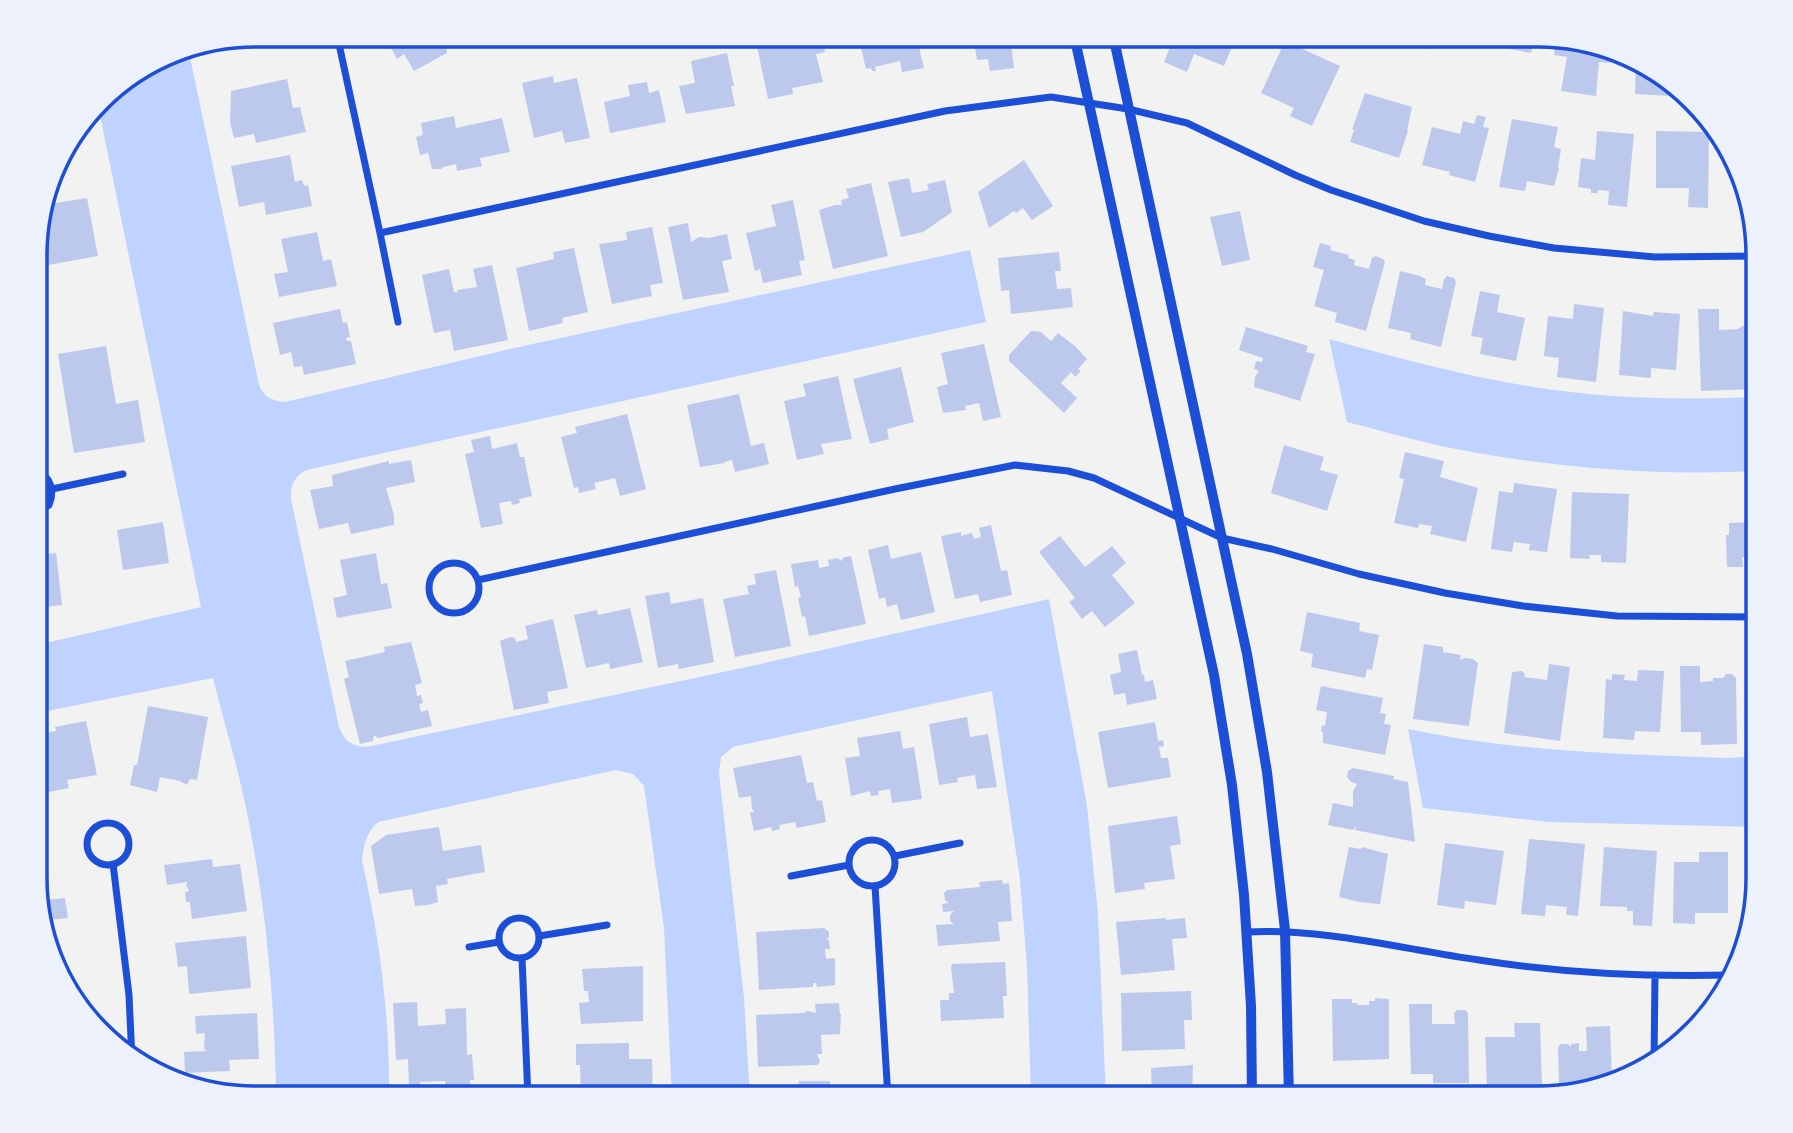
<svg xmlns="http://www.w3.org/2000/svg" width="1793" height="1133" font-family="Rubik,sans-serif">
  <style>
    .water { fill: #bfd3fe }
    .building { fill: #bdc9ec }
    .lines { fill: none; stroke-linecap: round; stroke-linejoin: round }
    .minor { stroke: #1d4ed8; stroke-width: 7 }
    .tertiary { stroke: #1d4ed8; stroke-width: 10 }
    .rim { fill: none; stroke: #1d4ed8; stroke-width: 3.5 }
  </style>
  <rect width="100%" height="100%" fill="#f2f2f2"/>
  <path class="water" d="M188,48L259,385C264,397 272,401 285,402L514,348L970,250L986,322L306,470C294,477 290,486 291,499L339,727C344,741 352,746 366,747L747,667L1049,599L1087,806L1098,914L1106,1098H1031L1027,967L1020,879L992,691L733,747L721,757L719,773L744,998L750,1098H672L664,928L644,786L633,774L616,770L378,822C366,833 363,846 362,861C380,938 390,1019 389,1098H276C275,1007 267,917 250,828C241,777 225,727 213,678L37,713V645L201,607L98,106C116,81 158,54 188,48Z
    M1329,339C1395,357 1460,375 1528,386C1604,399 1681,400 1758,397V471C1656,476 1555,468 1456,449C1420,442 1383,431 1347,422Z
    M1408,729C1517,752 1616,754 1727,758L1758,756V827L1548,822L1423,808Z"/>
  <path class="building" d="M384,35H444L447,53L414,71L404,54L397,59Z
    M779,35H821L825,52L816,54L823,82L792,88L793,94L768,99L757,46L780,41Z
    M858,35H916L924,68L902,72L900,61L875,67L876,71H872L871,68L866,69Z
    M973,35H1010L1014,68L990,71L988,59L977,60Z
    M1175,35H1237L1224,66L1194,54L1187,72L1164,62Z
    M1397,35H1456L1453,45L1429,38L1426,49L1395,40Z
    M1486,35H1536L1531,53L1484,44Z
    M1557,38L1612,48L1610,63L1599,62L1596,96L1561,91L1567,57L1554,55Z
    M1285,41L1340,66L1312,126L1290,116L1294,108L1261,93Z
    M727,53L734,86H731L735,106L686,114L679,86L695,83L691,61Z
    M1636,60L1660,72L1670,83V96L1635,94Z
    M553,76L554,83L577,78L590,138L565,143L562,131L534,138L522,83Z
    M287,79L293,108L300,107L306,132L256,143L254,134L234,138L230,123L231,91Z
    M647,82L649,93L659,90L666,122L610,133L604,102L630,96L628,85Z
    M1365,93L1412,107L1407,131H1408L1399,158L1350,142L1354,130L1352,129Z
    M1477,115L1486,117L1483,127L1489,128L1475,182L1449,175L1450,172L1422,165L1432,127L1460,134L1463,121L1474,124Z
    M454,116L456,128L502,118L510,152L480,158L482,166L457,171L456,164L443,167L441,169H432L428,153L420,155L416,137L423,135L421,123Z
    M1512,119L1558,127L1554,147L1561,149L1558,168L1559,169L1554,186L1527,181L1525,191L1499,187Z
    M1597,131L1634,134L1627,207L1608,205L1609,191L1598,190V193H1591V189L1578,187L1581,158L1595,160Z
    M1656,131L1709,132L1708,208L1688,207L1689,188H1656Z
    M290,155L295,182L302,180L304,186L308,185L312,206L266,215L264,202L239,207L231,166Z
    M1024,160L1053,206L1032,220L1023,208L1016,213L1014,211L989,228L978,192Z
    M909,178L912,193L929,190L927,184L945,180L952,212L923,232L901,237L888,182Z
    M871,183L888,256L833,269L819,210L835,205H842L841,200L849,198L846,189Z
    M87,198L98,256L37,267V241L42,240L40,225L37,226L43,205Z
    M793,200L805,260L799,261L802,275L763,283L760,269L755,271L746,233L776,226L771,205Z
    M1240,211L1250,260L1222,266L1210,217Z
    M688,223L691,242L699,237L709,238L727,234L732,259L722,261L729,292L683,300L668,227Z
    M652,227L663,283L650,285L652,296L612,304L599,244L627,240L626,232Z
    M317,232L323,261L331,259L337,286L279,297L274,274L288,272L281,239Z
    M1320,243L1331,246L1330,250L1349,255L1348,258L1355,260L1354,265L1369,269L1372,258L1376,256L1383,259L1385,262L1366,331L1335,322L1337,313L1314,306L1324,270L1313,267Z
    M574,248L588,312L562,318L563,323L529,331L516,268L554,259L553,252Z
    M1059,252L1061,271H1055L1057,289L1071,288L1073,307L1011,314L1009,290L1001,291L998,258Z
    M492,265L508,340L454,351L450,330L434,333L422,275L449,269L454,292H458L457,290L477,287L473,269Z
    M1400,271L1420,276L1426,279L1425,285L1442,289L1444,279L1447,276L1454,278L1456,282L1441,347L1410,339L1411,333L1388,328Z
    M1480,291L1500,295L1497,312L1525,318L1516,361L1480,354L1483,338L1471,336Z
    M1574,304L1604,308L1596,382L1557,377L1559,358L1544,356L1548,316L1573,319Z
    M340,309L343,323L347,322L350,337L346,338L347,341H351L356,364L304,375L302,366L294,367L291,352L280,355L273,323Z
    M1698,309H1719V330L1738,329L1742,326L1748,325L1752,329L1754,389L1701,391Z
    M1623,311L1653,316L1654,312L1680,314L1676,370L1651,368V378L1619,375Z
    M1246,327L1308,346L1306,352L1315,354L1300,401L1254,387L1255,377L1259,371L1254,369L1256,361L1262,362L1263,358L1239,350Z
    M1031,331L1041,332L1051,341L1058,333L1076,347L1087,359L1078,369L1081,371L1075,377L1071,372L1061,383L1077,398L1064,413L1009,361V355Z
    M984,344L1001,417L983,421L979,403L965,406L966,410L943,413L937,387L948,384L941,353Z
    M106,346L116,404L138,400L145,442L74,453L58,354Z
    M901,367L914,422L887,429L889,439L870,444L853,379Z
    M838,376L852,439L821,444L824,454L797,460L784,401L806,396L803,384Z
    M739,394L751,446L764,443L769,464L735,472L732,460L724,462L725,463L700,467L687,405Z
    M627,414L646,489L620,496L615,478L594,483L596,489L579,493L578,487L574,488L561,437L577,433L575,427Z
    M490,436L492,449L517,443L520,457H524L532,496L519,499L520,503L512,505L511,501L499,503L503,524L481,528L465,454L474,452L471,440Z
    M1284,445L1324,457L1320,470L1338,475L1327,511L1271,493Z
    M1405,452L1444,461L1440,477L1478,488L1466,542L1430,534L1432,526L1419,524L1418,528L1394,523L1404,479L1399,478Z
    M411,460L415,482L386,488L394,515V525L351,534L348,523L319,529L310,490L333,486L332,475L389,461V464Z
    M1514,483L1557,489L1547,552L1529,550L1530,544L1514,542L1512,552L1491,549L1499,491L1513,493Z
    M1572,492L1629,494L1626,563L1601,562V555H1589L1590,559L1570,558Z
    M163,522L169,563L123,570L117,530Z
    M1758,522V557H1742L1743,567H1727L1726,535H1729V523Z
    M991,525L1001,571L1007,570L1012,595L980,602L978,594L955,599L941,536L961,532V536L972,533L974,539L981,537L979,528Z
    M1060,536L1085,567L1112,546L1126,563L1112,575L1135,603L1105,627L1092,611L1082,619L1069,602L1075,598L1039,552Z
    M888,545L891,559L921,552L935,612L901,620L897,604L887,607L885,597L879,599L868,550Z
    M56,553L62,605L37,608V555Z
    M376,553L381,584L387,583L392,608L337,618L333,598L347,595L340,560Z
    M851,556L866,624L809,636L805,616L802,617L798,598L801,597L798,586L795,587L791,564L818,560L819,568L829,566L828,560L838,558L841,561L844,557Z
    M776,570L791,646L735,657L723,599L749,594L747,586L756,584L754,574Z
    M669,592L671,604L703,598L714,662L679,669L678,664L658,668L645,596Z
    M630,608L643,662L610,669L609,663L586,668L574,615L597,610L598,615Z
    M1307,612L1360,623L1359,631L1379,635L1372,670L1367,669L1365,678L1311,667L1313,654L1300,651Z
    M553,619L568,688L547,692L549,703L514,710L500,641L511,637L515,638L516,642L528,639L525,626Z
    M411,642L422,683L415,685L417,696L421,695L423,703L419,704L421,712L428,710L432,726L378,738L374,735L373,741L360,744L344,679L349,677L345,661L385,652L384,647Z
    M1424,644L1443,647V652L1461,655L1460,660L1465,658L1473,659L1478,663L1469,726L1413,719Z
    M1137,650L1142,675H1144L1145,682L1153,680L1157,699L1127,705L1125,693L1114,695L1110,675L1121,672L1118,654Z
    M1549,664L1570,667L1560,741L1504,733L1512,672L1522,671L1525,674L1524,677L1547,680Z
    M1680,666H1700V682L1713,681V678H1723L1726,674H1732L1736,678L1737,744L1701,745V732H1681Z
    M1638,670L1664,671L1660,732L1635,731L1634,740L1603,738L1606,679L1612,680V674L1625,675L1624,680L1637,681Z
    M1321,686L1383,698L1380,713L1386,714L1384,724L1391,725L1385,755L1323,743V732L1321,731L1322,725L1325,726L1327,712L1316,710Z
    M148,706L208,717L197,780L190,779L187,785L180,781L160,777L157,792L130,785L134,765H137Z
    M967,717L970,737L988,734L997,787L977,789L975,775L957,778L958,782L939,785L929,724Z
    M86,721L97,775L67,780L69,788L44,793L37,758V734L56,731L55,727Z
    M1155,722L1158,741L1163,740L1164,746L1159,747L1161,758H1168L1171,777L1108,788L1098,732Z
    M900,731L903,749L914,747L922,799L892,803L890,789L878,791L879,795L871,796L870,791L851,796L845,758L860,756L857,738Z
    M801,755L807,783L813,782L817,801L822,800L826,822L797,828L795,822L779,825L780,829L772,831L771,827L754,831L750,812H755L752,809L751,796L739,798L733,768Z
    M1353,768L1394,776L1393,779L1408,782L1415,842L1355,830L1356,826L1353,830L1328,825L1333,803L1353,807V791L1357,784L1351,782L1347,777L1348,771Z
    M1177,816L1181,844L1170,846L1175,879L1144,883L1145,889L1115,893L1108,826Z
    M439,827L443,851L481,845L485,872L447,879L448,884L436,886L438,902L428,905L415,906L412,889L379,894L371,846L386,835Z
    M1529,839L1585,844L1578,916L1566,915L1567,907L1546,905L1545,916L1521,914Z
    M1445,843L1504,851L1496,905L1465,901L1464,909L1437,905Z
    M1749,846H1758V892L1754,904Z
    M1349,847L1361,849L1362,847L1388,854L1380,904L1359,902L1339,897Z
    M1604,847L1657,851L1652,926L1633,925V911H1627V907L1600,906Z
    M1699,852H1728V913H1695V924L1673,923L1674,862H1699Z
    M212,859L213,867L240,864L247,911L192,919L190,902H186L185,892L189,891L186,885L188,882L167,885L164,865Z
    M1002,880L1003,884L1009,883L1012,921L998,922L1000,941L938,946L936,925L954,924L950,921V915L954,911L943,912L942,904L949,903L945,900L944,893L947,890L980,887L979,882Z
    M65,898L68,918L47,920L48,940L37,901Z
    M1166,918V920L1185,918L1187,938L1172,939L1175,970L1121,975L1116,922Z
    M824,928L829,932V937L826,940H829L830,949H825L826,959L835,958V985L817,987L816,983H813V987L759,990L756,932Z
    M246,936L251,988L189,994L187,966L178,967L175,943Z
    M1005,962L1007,996H1003L1004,1018L941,1021L940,1000H949V993H954L951,967L952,964Z
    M643,966V1021L581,1024L579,1003L589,1002L588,991H584L582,969Z
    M72,978L74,998L65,988L61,979Z
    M1191,991L1192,1020H1184L1185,1049L1122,1051L1121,993Z
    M1375,998L1389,999V1059L1333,1061L1332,999H1352V1003H1358L1357,1005H1369V1001H1375Z
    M417,1002L418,1026L446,1024L445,1009L466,1008L467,1055L472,1054L474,1080H470L471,1094L445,1095V1081L420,1082L421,1087H409L408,1059L396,1060L393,1003Z
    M839,1003L840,1014H841L840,1034L821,1035L822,1054H817L820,1062L817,1065L758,1067L756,1015L804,1013L807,1011L816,1013L815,1004Z
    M1409,1004H1432V1024H1455L1454,1013L1457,1010H1465L1468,1013L1469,1083H1433V1074H1411Z
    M257,1013L259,1059L229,1060L230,1071L185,1073L184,1052L207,1051L204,1049L205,1033L196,1034L195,1016Z
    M1514,1023H1540L1542,1087L1487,1089L1485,1037H1515Z
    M1610,1026L1612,1079L1559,1083L1558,1047L1561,1044H1568L1571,1047V1044L1579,1043V1051H1587L1586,1027Z
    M629,1043V1059H652L653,1098H581L580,1065H576V1044Z
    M1193,1065L1192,1098H1152L1151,1068Z
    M799,1081H830V1098H772L771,1094H800Z"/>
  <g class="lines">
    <path class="minor" d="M337,35L380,233L398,322
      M380,233L945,111L1051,97L1128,109L1187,123L1295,175L1331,190L1424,221L1489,236L1554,248L1655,257L1757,256
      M37,471C51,477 55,491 49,505L37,513
      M52,489L123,474
      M429 588a25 25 0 1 1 50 0a25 25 0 1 1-50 0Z
      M478,580L895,489L1015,465L1068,471L1094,478L1222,538L1272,549L1359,574L1445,593L1523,606L1617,616L1758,617
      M87 844a21 21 0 1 1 42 0a21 21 0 1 1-42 0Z
      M849 863a23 23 0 1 1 46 0a23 23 0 1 1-46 0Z
      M895,856L960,843
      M113,864L129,995L132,1060
      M791,876L849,865
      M875,886L888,1098
      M499 938a20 20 0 1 1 40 0a20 20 0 1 1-40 0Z
      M1246,932C1324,928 1402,949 1479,960C1561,973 1646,977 1730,975
      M539,936L607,925
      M469,947L499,942
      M522,958L528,1098
      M1654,1063L1655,975"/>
    <path class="tertiary" d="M1074,35L1214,675L1232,785L1244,895L1251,1006L1252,1098
      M1113,35L1247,654L1267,772L1285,930L1289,1098"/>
  </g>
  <path d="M0 0H1793V1133H0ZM255 47H1538A208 208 0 0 1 1746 255V878A208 208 0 0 1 1538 1086H255A208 208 0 0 1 47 878V255A208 208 0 0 1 255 47Z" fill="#edf1fc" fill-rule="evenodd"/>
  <path class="rim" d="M255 47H1538A208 208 0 0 1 1746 255V878A208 208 0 0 1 1538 1086H255A208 208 0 0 1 47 878V255A208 208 0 0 1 255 47Z"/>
</svg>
